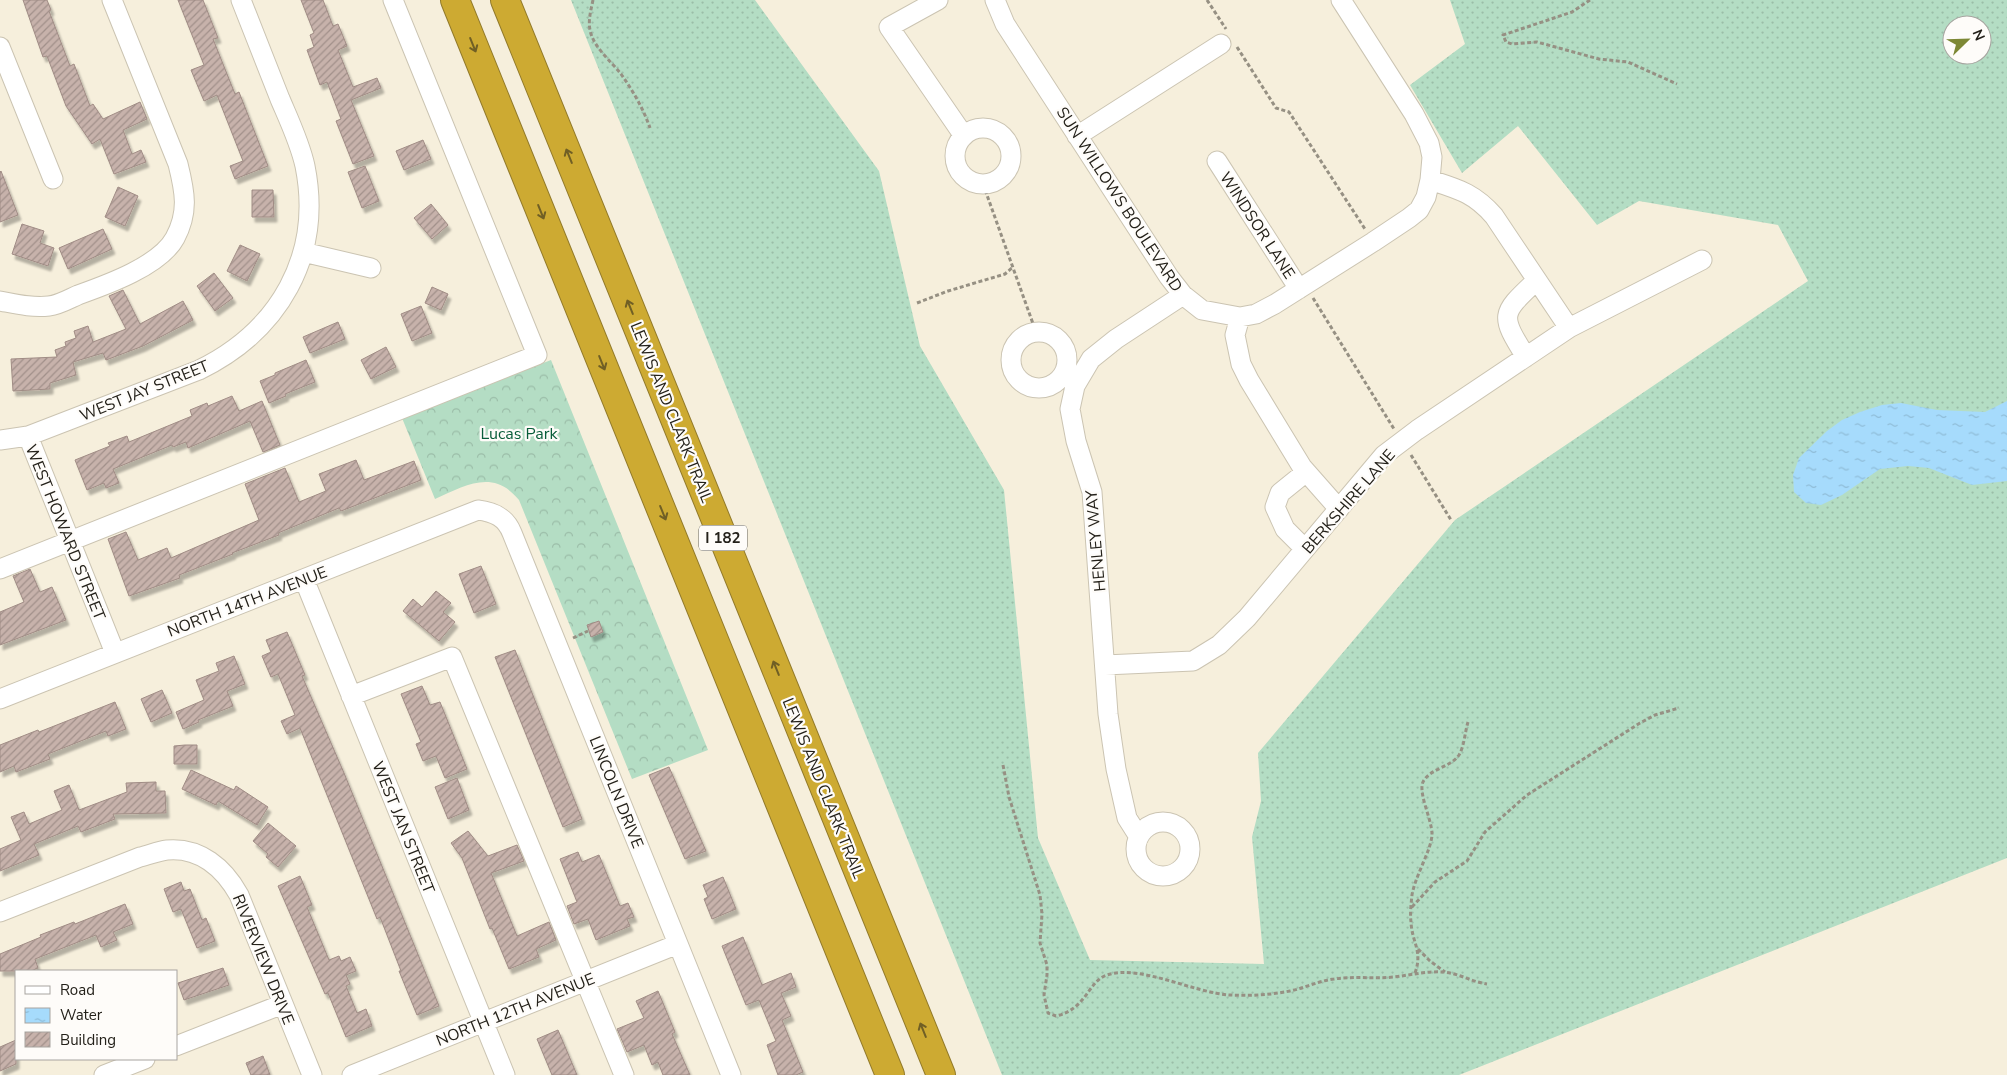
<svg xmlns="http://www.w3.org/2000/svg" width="2007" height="1075" font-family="'Nunito Sans',sans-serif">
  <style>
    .grass { fill: url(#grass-dots); fill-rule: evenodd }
    .forest { fill: url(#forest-crowns) }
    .water { fill: url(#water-ripples) }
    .building { fill: url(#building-hatch); stroke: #a08c85; filter: url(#shadow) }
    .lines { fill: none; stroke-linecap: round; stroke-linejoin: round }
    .minor-casing { stroke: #cbc4b2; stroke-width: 21 }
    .highway-casing { stroke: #927a2a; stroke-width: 30 }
    .path { stroke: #969083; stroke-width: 3; stroke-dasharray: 4 2.5; stroke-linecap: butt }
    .minor { stroke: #fff; stroke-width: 19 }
    .highway { stroke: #cdaa32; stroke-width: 28 }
    .oneway { stroke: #705f25 }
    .labels { text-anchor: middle; stroke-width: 4.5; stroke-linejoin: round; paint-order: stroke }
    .shield { fill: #fefcf9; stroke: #65635d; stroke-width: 1 }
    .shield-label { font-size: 15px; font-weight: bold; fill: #24211a }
    .street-label { font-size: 16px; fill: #24211a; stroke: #fefcf9 }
    .park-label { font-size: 16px; fill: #095d3a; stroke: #fefcf9 }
  </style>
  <defs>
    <pattern id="grass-dots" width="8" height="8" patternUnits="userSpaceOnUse" patternTransform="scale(1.25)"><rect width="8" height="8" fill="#b4ddc4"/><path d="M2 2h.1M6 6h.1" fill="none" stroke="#9bbda8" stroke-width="1.8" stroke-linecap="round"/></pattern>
    <pattern id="forest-crowns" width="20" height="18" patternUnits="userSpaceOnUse" patternTransform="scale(1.25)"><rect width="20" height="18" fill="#b4ddc4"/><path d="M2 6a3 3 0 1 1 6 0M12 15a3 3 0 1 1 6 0" fill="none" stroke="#9bbda8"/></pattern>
    <pattern id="water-ripples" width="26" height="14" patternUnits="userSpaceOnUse" patternTransform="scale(1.25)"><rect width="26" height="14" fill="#a6dbfc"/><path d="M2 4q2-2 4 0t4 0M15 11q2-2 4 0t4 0" fill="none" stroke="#8fbcd7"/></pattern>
    <pattern id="building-hatch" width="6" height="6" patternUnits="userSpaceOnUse" patternTransform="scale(1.25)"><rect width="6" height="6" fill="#c7b2ab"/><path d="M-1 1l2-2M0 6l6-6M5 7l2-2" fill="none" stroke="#a1908a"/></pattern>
    <filter id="shadow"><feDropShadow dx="3" dy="5" stdDeviation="1" flood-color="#0004"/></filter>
  </defs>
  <rect width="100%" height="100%" fill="#f6efdc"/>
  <path class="grass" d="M571,0H755L879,171L920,346L1004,490L1038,838L1090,960L1264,964L1252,837L1261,801L1258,753L1455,520L1808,281L1778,225L1639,201L1597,225L1518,126L1462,173L1410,85L1465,44L1450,0H2007V858L1459,1075H1002ZM1952,25H1982V55H1952Z"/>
  <path class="forest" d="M551,360L708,750L632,779L519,500C493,468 465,486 435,499L402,418Z"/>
  <path class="water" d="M2007,401V481L1972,485L1929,468L1908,466L1880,469L1842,495L1821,505L1806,503L1794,492L1793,475L1799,458L1827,431L1842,420L1860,412L1882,405L1901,403L1937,410L1985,412Z"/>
  <path class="building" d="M23,0H47L51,10L49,11L70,66L74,64L90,106L93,104L103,119L140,102L147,119L123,130L132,154L141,150L146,162L114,174L100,139L92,144L66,106L47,56L43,57Z
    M178,0H203L218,38L213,39L235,94L239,92L268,166L235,179L230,166L243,161L217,95L204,101L191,70L204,65Z
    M301,0H323L333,26L338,24L347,46L338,50L353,87L377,78L381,88L351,100L374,156L353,164L336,121L341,119L327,82L320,85L307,50L314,47L310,35L314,33Z
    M423,140L431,159L404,170L396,151Z
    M365,166L379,201L362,208L348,172Z
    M1,171L18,215L0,222V172Z
    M118,187L138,196L125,226L105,217Z
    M252,190H273L274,217H252Z
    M431,204L448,225L432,239L414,218Z
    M22,224L44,231L40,243L54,248L48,266L12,254Z
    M103,229L112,249L68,269L59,248Z
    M240,245L260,254L247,281L227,271Z
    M214,273L233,298L215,311L197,286Z
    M432,287L448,294L441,310L425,303Z
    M123,290L140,324L183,301L193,320L143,346L106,360L103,353L73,362L76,375L50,383V389L13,391L11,359L57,357L55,350L66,346L65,342L76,338L74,331L88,326L93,342L126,329L109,296Z
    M421,306L432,333L412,341L401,314Z
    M338,322L345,339L310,353L303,337Z
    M386,347L396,367L371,379L361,360Z
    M306,360L315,382L285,394L286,396L269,403L260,381L275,375V373Z
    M232,396L239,411L262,401L280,445L263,452L250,421L188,448L186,442L173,447L172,445L113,469L119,483L106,488L104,483L87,490L75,460L110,446L108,443L127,436L129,442L192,416L190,410L207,403L208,406Z
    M356,460L364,480L414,461L421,480L341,511L339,508L278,533L279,535L232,553L233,554L179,575L180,578L129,596L108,539L126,532L138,560L167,548L171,558L259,520L245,484L285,468L299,502L326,491L319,474Z
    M481,566L496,604L474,613L459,574Z
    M30,569L40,592L52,587L66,620L0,645V612L24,602L13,576Z
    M436,591L451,603L443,612L455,622L439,641L403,611L413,599L422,607Z
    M599,621L603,632L591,637L587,625Z
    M287,632L305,675L302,676L344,773L439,1006L417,1015L399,971H401L380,917L377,919L300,728L287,734L281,721L295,715L278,674L271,677L262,656L271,652L266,640Z
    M515,650L582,819L563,827L495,657Z
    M234,656L245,684L227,691L233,706L198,720L199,722L183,729L176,712L204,700L196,680L219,671L216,663Z
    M422,686L430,705L440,702L467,769L445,778L436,756L423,761L416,744L421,742L401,694Z
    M162,690L172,713L151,722L141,699Z
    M115,702L126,729L108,736L106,731L48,754L50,759L16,772L14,766L0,772V745L38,730L39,732Z
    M185,745H197V764H174V746Z
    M669,767L706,851L685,859L649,775Z
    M191,770L234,790L236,786L268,807L257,825L218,801L216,805L182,789Z
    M457,778L469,810L448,819L435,787Z
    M156,782V791H165L166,813L113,814L115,819L81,832L78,826L34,844L39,855L0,871V849L21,840L11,817L24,812L29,824L62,810L54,791L69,785L79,810L127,792L126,783Z
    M268,823L296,846L278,867L266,857L268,854L253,841Z
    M468,831L488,856L517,845L524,861L491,873L517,936L549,922L556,940L536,949L539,957L509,969L492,928L490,929L462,858L451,843Z
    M578,852L582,862L599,855L620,906L628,903L634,917L627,919L630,926L596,940L588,919L574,924L567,906L577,902L560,859Z
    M300,876L312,905L307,907L329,960L339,956L341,961L350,957L356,971L346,975L350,984L346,986L357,1013L366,1009L372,1026L346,1037L328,993L325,994L278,886Z
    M723,877L736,909L712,919L704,899L708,897L703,885Z
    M181,882L184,891L190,889L202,920L206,918L215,941L197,948L181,909L173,912L164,889Z
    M125,904L133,924L113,932L117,940L101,947L96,935L35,959L38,968L31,971H0V954L41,937L40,935L74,922L75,924Z
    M743,937L762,985L791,973L796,987L781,993L791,1016L782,1020L803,1072L796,1075H778L767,1045L776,1041L759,1000L746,1005L722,946Z
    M223,968L229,985L184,1000L178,983Z
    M658,991L675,1032L672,1034L690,1075H663L658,1062L652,1065L644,1045L627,1052L617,1029L644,1018L636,1001Z
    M558,1030L577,1075H552L537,1039Z
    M16,1040V1064L0,1071V1047Z
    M263,1056L270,1075H251L246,1063Z"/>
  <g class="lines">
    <g class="minor-casing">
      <path id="minor" d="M938,0L889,27L964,136
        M995,0L1005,24L1169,277L1183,295L1202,310L1240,317L1256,314L1275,304L1373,242L1409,218L1419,210L1426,197L1430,180L1432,157L1429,143L1414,114L1341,0
        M0,47L53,179
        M955 156a28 28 0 1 1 56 0a28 28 0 1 1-56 0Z
        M1077,136L1221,44
        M1217,161L1299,289
        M1430,180C1458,189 1474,193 1494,216L1569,328
        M303,252L371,268
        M0,301C16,304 32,308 49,306C59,305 69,299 78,295C106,285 160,266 175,238C189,212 185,192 178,164L112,0
        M1240,317L1235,335L1241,364L1249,380L1302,467L1339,509
        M1011 360a28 28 0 1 1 56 0a28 28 0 1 1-56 0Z
        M1526,357C1499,314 1501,314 1537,280
        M28,436L199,370C279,331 323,256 305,166C300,143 289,120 280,99C267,66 254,33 241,0
        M0,440L28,436L115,653
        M1305,549L1285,529L1275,507L1280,493L1306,472
        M0,569L537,355L393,0
        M304,579L505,1075
        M1105,665L1193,661L1219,645L1247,618L1384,455L1417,430L1569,328L1702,260
        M351,696L452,657L624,1075
        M0,699L478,510C495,512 506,518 512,533L731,1075
        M1136 849a27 27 0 1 1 54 0a27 27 0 1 1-54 0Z
        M1139,837L1127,818L1116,769L1108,714L1092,492L1076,441L1070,409L1075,386L1091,359L1116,339L1183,295
        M0,912L140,857C149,855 158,851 167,850C200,847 224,868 239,895L312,1075
        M176,1046L283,1004
        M104,1075L145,1059
        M352,1075L678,944"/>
    </g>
    <g class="highway-casing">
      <path id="highway" d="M455,0L890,1075
        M505,0L941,1075"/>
    </g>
    <path class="path" d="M593,0C591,10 588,20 590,30C593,47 611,61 621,74C633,91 643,108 650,128
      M1207,0L1226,29
      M1590,0L1572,12L1503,35L1506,42L1512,44L1537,42L1599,59L1628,62L1677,84
      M1237,47L1276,108L1289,112L1365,229
      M983,184L1036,332
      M1313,298L1394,429
      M917,303L948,291L1005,274L1013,267
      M1411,455L1451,520
      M573,638L588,631
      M1003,765L1009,797L1040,895L1042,914L1040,943L1047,965V975L1044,995L1048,1013L1056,1016C1087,1009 1088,981 1107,975C1140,964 1194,993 1230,995C1250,996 1270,995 1290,991C1305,988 1318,981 1334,979C1354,976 1374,979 1394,977C1411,975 1427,971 1443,972C1458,973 1472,982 1487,984
      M1412,907L1435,882L1467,861L1485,832L1527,795L1640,723L1655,715L1679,708
      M1418,949L1430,961L1445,972
      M1415,973C1423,951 1412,943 1411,922C1410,914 1411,904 1412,895C1415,876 1432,849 1432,834C1432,820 1418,793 1423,782C1430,768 1450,768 1459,755C1464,747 1465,732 1468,722"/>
    <use href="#minor" class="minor"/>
    <use href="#highway" class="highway"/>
  </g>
  <defs><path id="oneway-shaft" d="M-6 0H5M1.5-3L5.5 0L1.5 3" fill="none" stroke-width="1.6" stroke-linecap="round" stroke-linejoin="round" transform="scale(1.25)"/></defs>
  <g class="oneway">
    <use href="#oneway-shaft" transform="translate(473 45) rotate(68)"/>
    <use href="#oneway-shaft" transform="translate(569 156) rotate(-112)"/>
    <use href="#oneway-shaft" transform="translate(541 212) rotate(68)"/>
    <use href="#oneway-shaft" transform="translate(630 307) rotate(-112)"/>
    <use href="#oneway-shaft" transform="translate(602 363) rotate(68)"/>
    <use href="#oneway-shaft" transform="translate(663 513) rotate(68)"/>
    <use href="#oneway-shaft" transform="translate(776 668) rotate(-112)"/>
    <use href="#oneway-shaft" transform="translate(923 1030) rotate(-112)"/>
  </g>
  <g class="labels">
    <rect class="shield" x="699" y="525.5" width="48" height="25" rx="4"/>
    <g class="shield-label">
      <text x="723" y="543">I 182</text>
    </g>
    <g class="street-label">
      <text transform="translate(1120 199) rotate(57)" y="6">SUN WILLOWS BOULEVARD</text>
      <text transform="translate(1258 225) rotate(57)" y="6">WINDSOR LANE</text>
      <text transform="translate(144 390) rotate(-22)" y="6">WEST JAY STREET</text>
      <text transform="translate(672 412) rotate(68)" y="6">LEWIS AND CLARK TRAIL</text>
      <text transform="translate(1348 501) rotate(-49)" y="6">BERKSHIRE LANE</text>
      <text transform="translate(66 532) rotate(68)" y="6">WEST HOWARD STREET</text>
      <text transform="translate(1095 541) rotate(-95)" y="6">HENLEY WAY</text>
      <text transform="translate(247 601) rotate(-21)" y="6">NORTH 14TH AVENUE</text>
      <text transform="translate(824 788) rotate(68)" y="6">LEWIS AND CLARK TRAIL</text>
      <text transform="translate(617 792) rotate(68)" y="6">LINCOLN DRIVE</text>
      <text transform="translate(404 827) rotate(68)" y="6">WEST JAN STREET</text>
      <text transform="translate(264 959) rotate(68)" y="6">RIVERVIEW DRIVE</text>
      <text transform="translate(515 1009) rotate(-22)" y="6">NORTH 12TH AVENUE</text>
    </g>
    <g class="park-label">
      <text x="519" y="439">Lucas Park</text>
    </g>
  </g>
  <rect x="15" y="970" width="162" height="90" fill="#fefcf9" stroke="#a7a4a0"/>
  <rect x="25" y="986" width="25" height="8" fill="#ffffff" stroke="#a7a4a0"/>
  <text x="60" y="995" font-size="15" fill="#24211a">Road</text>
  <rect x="25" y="1008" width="25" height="15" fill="url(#water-ripples)" stroke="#a7a4a0"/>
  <text x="60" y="1020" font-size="15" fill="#24211a">Water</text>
  <rect x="25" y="1032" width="25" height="15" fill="url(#building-hatch)" stroke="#a7a4a0"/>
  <text x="60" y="1045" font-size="15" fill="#24211a">Building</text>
  <g transform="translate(1967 40) rotate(67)"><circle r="24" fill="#fefcf9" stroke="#a7a4a0"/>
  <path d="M0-4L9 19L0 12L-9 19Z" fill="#7d8835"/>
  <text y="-8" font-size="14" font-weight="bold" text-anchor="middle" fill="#24211a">N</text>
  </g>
</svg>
